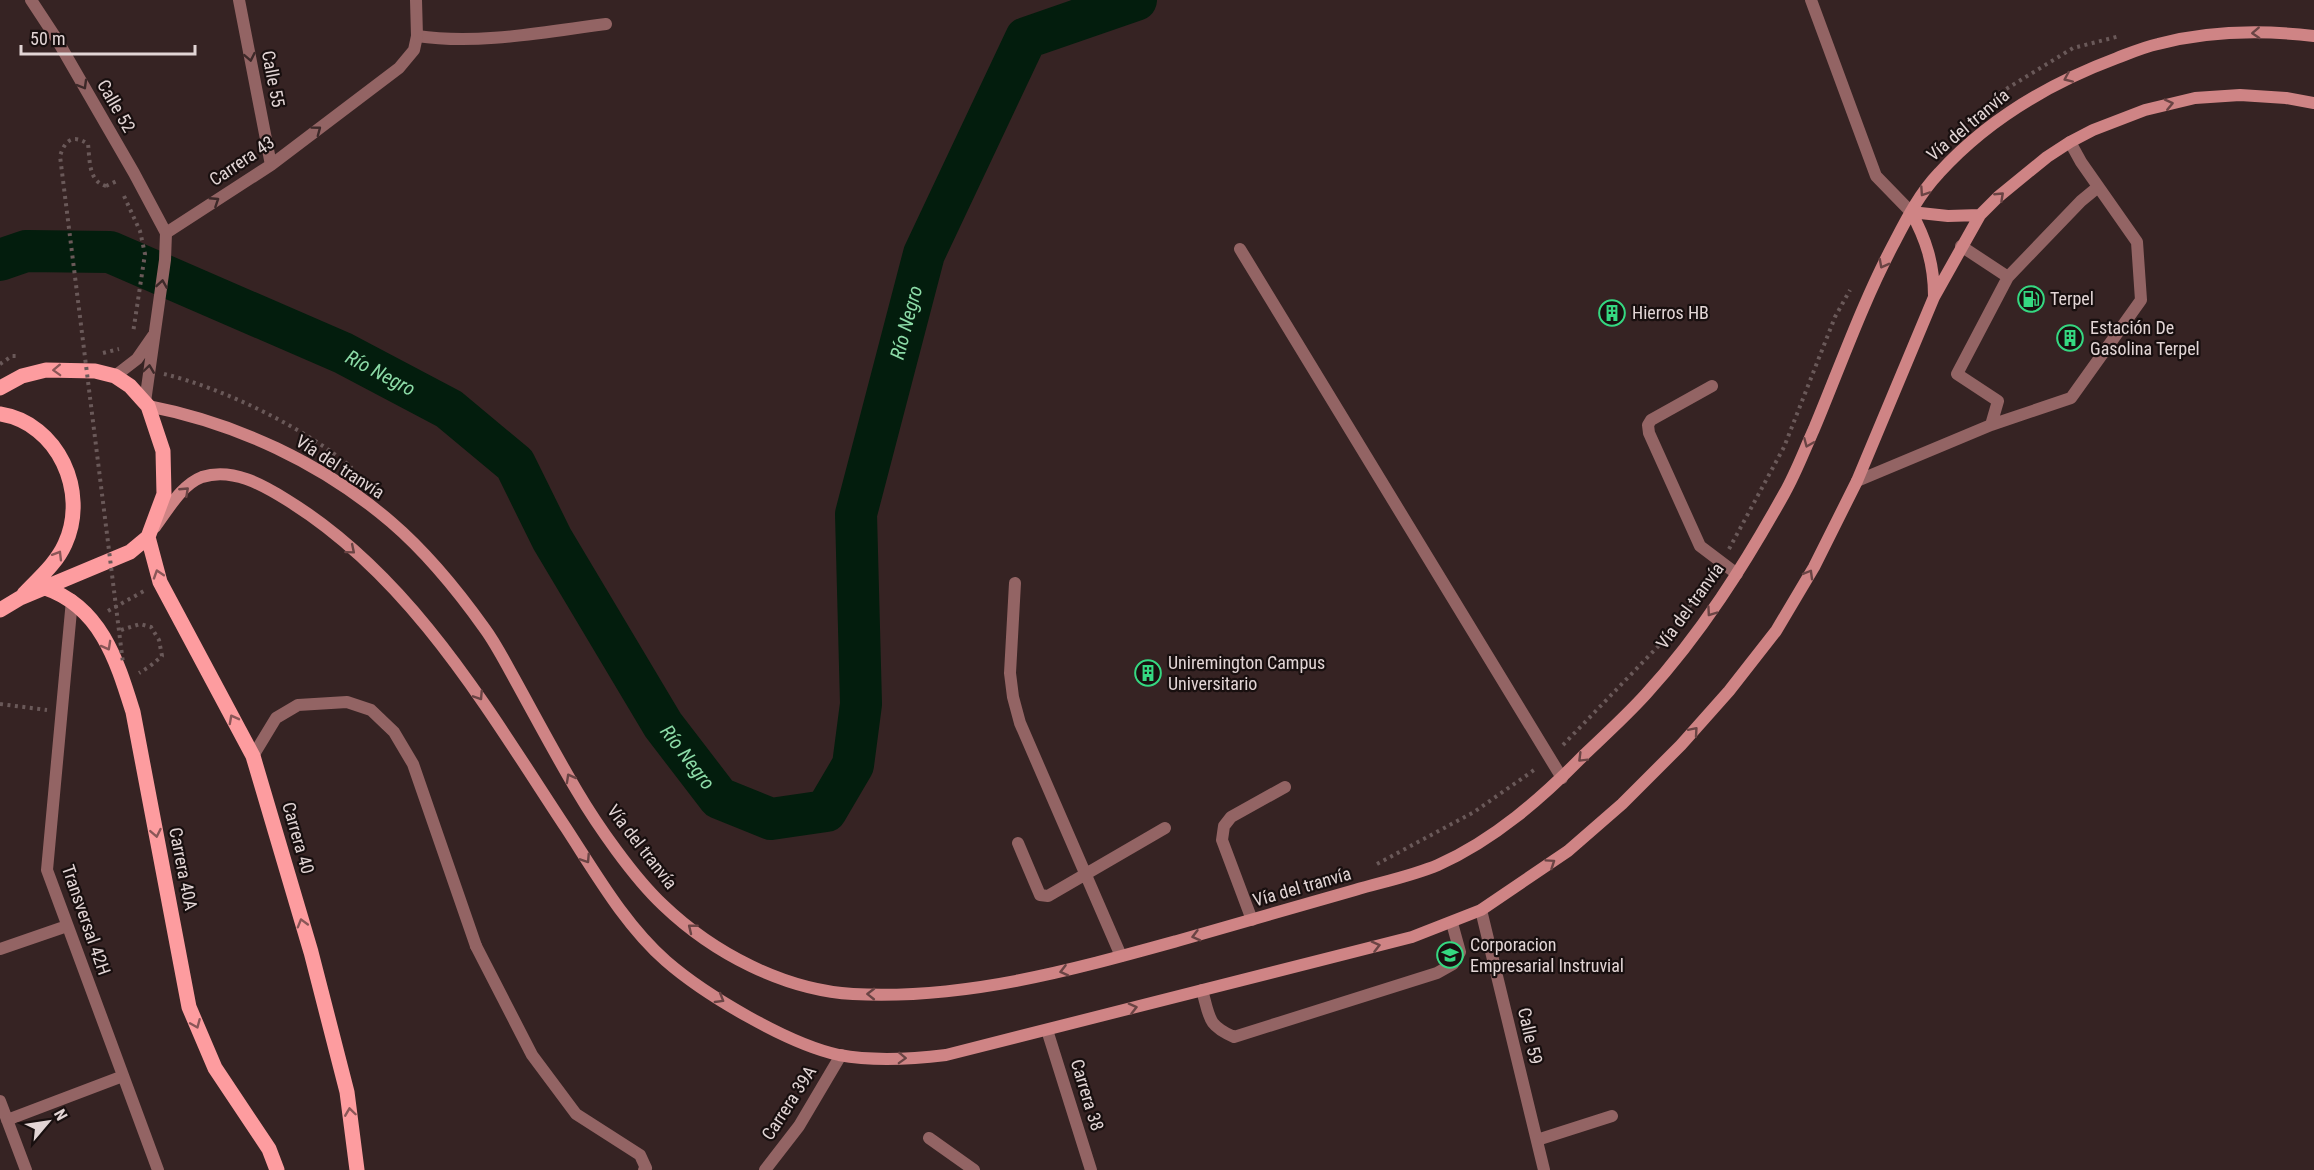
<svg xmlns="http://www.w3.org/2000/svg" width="2314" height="1170" font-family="'Roboto Condensed',sans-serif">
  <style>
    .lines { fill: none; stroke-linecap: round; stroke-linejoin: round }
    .river { stroke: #031d0d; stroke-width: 42 }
    .path { stroke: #6a5959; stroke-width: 4; stroke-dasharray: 3 4.5; stroke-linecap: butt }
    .service { stroke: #936464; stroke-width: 12 }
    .pedestrian { stroke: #936464; stroke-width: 12 }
    .minor { stroke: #936464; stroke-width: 12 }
    .tertiary { stroke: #936464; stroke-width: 12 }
    .secondary { stroke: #cf8485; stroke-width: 12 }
    .primary { stroke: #fd9c9f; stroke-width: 15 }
    .path-bridge { stroke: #6a5959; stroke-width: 4; stroke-dasharray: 3 4.5; stroke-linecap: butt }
    .oneway { stroke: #6a4444 }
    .oneway2 { stroke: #3d2929 }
    .oneway3 { stroke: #8a5657 }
    .labels { text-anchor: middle; stroke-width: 4.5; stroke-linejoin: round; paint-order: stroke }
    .street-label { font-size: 18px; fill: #e2d5d5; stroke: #180f0f }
    .poi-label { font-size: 18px; fill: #e2d5d5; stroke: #180f0f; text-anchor: start }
    .water-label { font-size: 20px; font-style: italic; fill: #8cdba7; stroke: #180f0f }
  </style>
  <rect width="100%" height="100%" fill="#362323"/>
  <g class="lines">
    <path class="river" id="s1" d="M0,260L26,251L110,252L343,353L449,409L515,464L552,539L663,725L719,798L771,819L826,811L853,765L861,704L856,514L924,254L1026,38L1136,0"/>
    <path class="path" d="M1989,103L1998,94L2073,48L2120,36
      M106,186L119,180
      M124,196L140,231L145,254L133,333
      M103,353L119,349
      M0,364L12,356H18
      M164,374C223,388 307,429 352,468
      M1729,549L1784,447L1835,317L1850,290
      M108,611L144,591
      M121,630L140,624L151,627L159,640L162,656L149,667L139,673
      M0,704L47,710
      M1563,745L1669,635L1712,575
      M1377,864L1474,812L1537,768"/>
    <path class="service" d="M417,36C479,45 544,32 606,24
      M1961,246L2008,277
      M1240,249L1562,778
      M1712,386L1651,420L1648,425L1649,433L1700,546L1737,574
      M1991,425L1998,401L1957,374L2008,277L2081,201L2098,187
      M1857,481L1991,425L2071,398L2141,300L2137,242L2081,162L2070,142
      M1015,583L1010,673L1013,697L1020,723L1121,956
      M1018,843L1040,895L1048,896L1165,828
      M1252,920L1222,840L1224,826L1231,817L1285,787
      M1202,990C1210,1018 1207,1025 1234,1037L1437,973L1453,964L1460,952L1452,923"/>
    <path class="pedestrian" d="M476,946L532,1055L576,1114L640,1155L646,1168L644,1170"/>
    <path class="minor" d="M239,0L271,165
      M166,233L271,165L399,68L414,50L417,36L416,0
      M72,600L47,870L158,1170
      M253,756L276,718L298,705L347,702L371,710L394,732L413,764L476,946
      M1481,910L1544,1170
      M0,949L67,926
      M1047,1030L1091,1170
      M0,1101L26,1170
      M7,1120L123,1076
      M929,1138L974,1170
      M1537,1140L1612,1116
      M765,1170L799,1126L841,1055"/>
    <path class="tertiary" d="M31,0L56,38L134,173L166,233L165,260L145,402
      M1811,0L1876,176L1911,212
      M115,376L137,359L153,336"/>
    <path class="secondary" d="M1911,212C1926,239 1934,264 1934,296
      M1911,212L1948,216L1980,215
      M148,406C236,423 322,463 391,522C426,552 458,591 485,629C496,644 505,662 514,678C535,716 555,754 577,791C597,825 634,878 663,905C713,953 784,990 853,994C964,1000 1072,970 1177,941C1236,924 1296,907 1355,890C1382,882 1412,876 1438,865C1494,840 1542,798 1585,754C1606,734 1627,715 1646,694C1701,634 1745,564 1784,494C1796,473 1804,451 1814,429C1840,367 1862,304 1893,245C1906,220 1919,194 1939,173C1988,119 2050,83 2117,58C2130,53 2144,47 2158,44C2208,31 2263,30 2314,36
      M155,527C168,510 181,485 202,477C232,467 263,485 287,500C412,577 488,710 566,828C596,874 625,925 666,961C705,995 788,1044 839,1055C871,1061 913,1059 946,1055L1412,937L1481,910L1568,851L1622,804L1681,745L1729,691L1776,631L1814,567L1857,481L1934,297L1980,215L1998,197L2047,157L2070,142L2093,130L2145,110L2195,98L2240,95L2286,98L2314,103"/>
    <path class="primary" d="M0,388L22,376L46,370L95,371L115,376L130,386L148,406L163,451L164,494L148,537L130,552L20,598L0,610
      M0,414C58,423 89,492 65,544C56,564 39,578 24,594
      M148,537L160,582L253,756L311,952L347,1092L357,1170
      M45,588C101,607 117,661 133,712L189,1007L215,1068L269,1149L277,1170"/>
    <path class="path-bridge" d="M106,186C88,181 90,160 88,144C73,134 65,140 60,156L123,663"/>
  </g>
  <defs><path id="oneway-chevron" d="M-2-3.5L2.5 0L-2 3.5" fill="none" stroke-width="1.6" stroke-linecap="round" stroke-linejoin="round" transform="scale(1.5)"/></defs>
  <g class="oneway">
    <use href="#oneway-chevron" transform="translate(2256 33) rotate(177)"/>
    <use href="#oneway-chevron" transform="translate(2068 78) rotate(156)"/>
    <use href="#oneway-chevron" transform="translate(2169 104) rotate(-13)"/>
    <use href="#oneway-chevron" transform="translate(1924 192) rotate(124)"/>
    <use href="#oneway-chevron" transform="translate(2000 196) rotate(-43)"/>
    <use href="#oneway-chevron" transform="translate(1883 264) rotate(118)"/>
    <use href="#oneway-chevron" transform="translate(1808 443) rotate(113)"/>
    <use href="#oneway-chevron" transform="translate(185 491) rotate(-43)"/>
    <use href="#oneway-chevron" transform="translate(351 550) rotate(40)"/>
    <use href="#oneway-chevron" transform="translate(1809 574) rotate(-60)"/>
    <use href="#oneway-chevron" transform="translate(1711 612) rotate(125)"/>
    <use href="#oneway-chevron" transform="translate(479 696) rotate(57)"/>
    <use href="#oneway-chevron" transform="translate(1694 731) rotate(-49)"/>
    <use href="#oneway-chevron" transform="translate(1582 758) rotate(135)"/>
    <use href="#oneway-chevron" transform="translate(570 778) rotate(-119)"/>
    <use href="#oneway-chevron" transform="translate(586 859) rotate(57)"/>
    <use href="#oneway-chevron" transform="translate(1551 863) rotate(-34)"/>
    <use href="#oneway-chevron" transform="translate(692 928) rotate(-141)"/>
    <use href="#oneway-chevron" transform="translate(1196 936) rotate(165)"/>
    <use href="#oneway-chevron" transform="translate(1376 946) rotate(-14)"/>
    <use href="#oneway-chevron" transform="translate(1064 971) rotate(166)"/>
    <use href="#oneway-chevron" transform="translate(871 994) rotate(-179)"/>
    <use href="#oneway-chevron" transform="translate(720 999) rotate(31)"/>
    <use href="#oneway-chevron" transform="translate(1133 1008) rotate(-14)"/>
    <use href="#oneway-chevron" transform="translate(902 1058) rotate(2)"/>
  </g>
  <g class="oneway2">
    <use href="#oneway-chevron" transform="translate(250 57) rotate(79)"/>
    <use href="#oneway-chevron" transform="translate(83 85) rotate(60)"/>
    <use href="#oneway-chevron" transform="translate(317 130) rotate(-37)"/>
    <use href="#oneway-chevron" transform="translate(215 201) rotate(-33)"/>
    <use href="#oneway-chevron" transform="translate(162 284) rotate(-81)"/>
    <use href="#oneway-chevron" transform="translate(149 369) rotate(-82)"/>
  </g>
  <g class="oneway3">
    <use href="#oneway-chevron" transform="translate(57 370) rotate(178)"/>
    <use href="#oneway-chevron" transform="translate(58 555) rotate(-59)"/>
    <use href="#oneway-chevron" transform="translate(158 574) rotate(-108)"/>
    <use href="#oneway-chevron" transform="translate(107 646) rotate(61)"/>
    <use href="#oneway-chevron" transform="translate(233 719) rotate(-118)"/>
    <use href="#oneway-chevron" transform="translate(156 833) rotate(79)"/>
    <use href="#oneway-chevron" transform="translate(302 923) rotate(-106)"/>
    <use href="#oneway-chevron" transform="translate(196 1024) rotate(67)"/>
    <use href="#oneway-chevron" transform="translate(350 1112) rotate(-98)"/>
  </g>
  <defs>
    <g id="fuel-ring" transform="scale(1.35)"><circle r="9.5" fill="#180f0f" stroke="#35d881" stroke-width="1.5"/><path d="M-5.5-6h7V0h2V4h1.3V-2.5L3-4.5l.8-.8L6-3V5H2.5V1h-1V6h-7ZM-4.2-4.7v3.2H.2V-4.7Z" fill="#35d881"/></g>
    <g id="building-ring" transform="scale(1.35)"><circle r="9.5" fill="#180f0f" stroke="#35d881" stroke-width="1.5"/><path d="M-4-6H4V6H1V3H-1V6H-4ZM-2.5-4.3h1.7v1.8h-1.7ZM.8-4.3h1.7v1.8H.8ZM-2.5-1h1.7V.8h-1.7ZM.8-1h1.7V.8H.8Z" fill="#35d881"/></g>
    <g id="school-ring" transform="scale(1.35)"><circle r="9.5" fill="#180f0f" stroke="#35d881" stroke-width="1.5"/><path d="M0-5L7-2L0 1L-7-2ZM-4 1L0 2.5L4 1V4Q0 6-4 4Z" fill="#35d881"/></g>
  </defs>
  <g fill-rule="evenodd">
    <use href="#fuel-ring" x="2031" y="299"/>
    <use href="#building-ring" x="1612" y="313"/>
    <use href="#building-ring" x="2070" y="338"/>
    <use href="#building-ring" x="1148" y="673"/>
    <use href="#school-ring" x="1450" y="955"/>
  </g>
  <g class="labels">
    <g class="street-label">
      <text transform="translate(273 79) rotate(79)" y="6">Calle 55</text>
      <text transform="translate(116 106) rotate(60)" y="6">Calle 52</text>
      <text transform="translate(1968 125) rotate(-40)" y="6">Vía del tranvía</text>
      <text transform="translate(242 161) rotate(-34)" y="6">Carrera 43</text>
      <text transform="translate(340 467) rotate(33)" y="6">Vía del tranvía</text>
      <text transform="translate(1690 606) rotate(-54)" y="6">Vía del tranvía</text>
      <text transform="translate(298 838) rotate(74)" y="6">Carrera 40</text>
      <text transform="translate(642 847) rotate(52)" y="6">Vía del tranvía</text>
      <text transform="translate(183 869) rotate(79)" y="6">Carrera 40A</text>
      <text transform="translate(1302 887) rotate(-16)" y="6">Vía del tranvía</text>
      <text transform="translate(86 920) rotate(71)" y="6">Transversal 42H</text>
      <text transform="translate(1530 1036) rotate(77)" y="6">Calle 59</text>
      <text transform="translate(1087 1095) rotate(73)" y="6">Carrera 38</text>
      <text transform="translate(789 1103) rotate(-57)" y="6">Carrera 39A</text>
    </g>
    <g class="poi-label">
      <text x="2050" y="305">Terpel</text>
      <text x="1632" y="319">Hierros HB</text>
      <text x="2090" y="334">Estación De<tspan x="2090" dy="21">Gasolina Terpel</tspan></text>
      <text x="1168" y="669">Uniremington Campus<tspan x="1168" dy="21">Universitario</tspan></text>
      <text x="1470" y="951">Corporacion<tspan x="1470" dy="21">Empresarial Instruvial</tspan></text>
    </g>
    <g class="water-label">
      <text dy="7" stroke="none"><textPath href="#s1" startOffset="1578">Río Negro</textPath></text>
      <text dy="7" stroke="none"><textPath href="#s1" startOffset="408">Río Negro</textPath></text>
      <text dy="7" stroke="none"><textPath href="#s1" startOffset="912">Río Negro</textPath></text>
    </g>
  </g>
  <g transform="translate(48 1122) rotate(61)" stroke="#180f0f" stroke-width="4.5" paint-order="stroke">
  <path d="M0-4.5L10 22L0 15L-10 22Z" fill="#e2d5d5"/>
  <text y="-9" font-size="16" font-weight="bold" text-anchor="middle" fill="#e2d5d5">N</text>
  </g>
  <path d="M21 45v9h174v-9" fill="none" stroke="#e2d5d5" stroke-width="3"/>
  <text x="30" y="45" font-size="18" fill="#e2d5d5" stroke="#180f0f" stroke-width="4.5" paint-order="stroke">50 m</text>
</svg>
